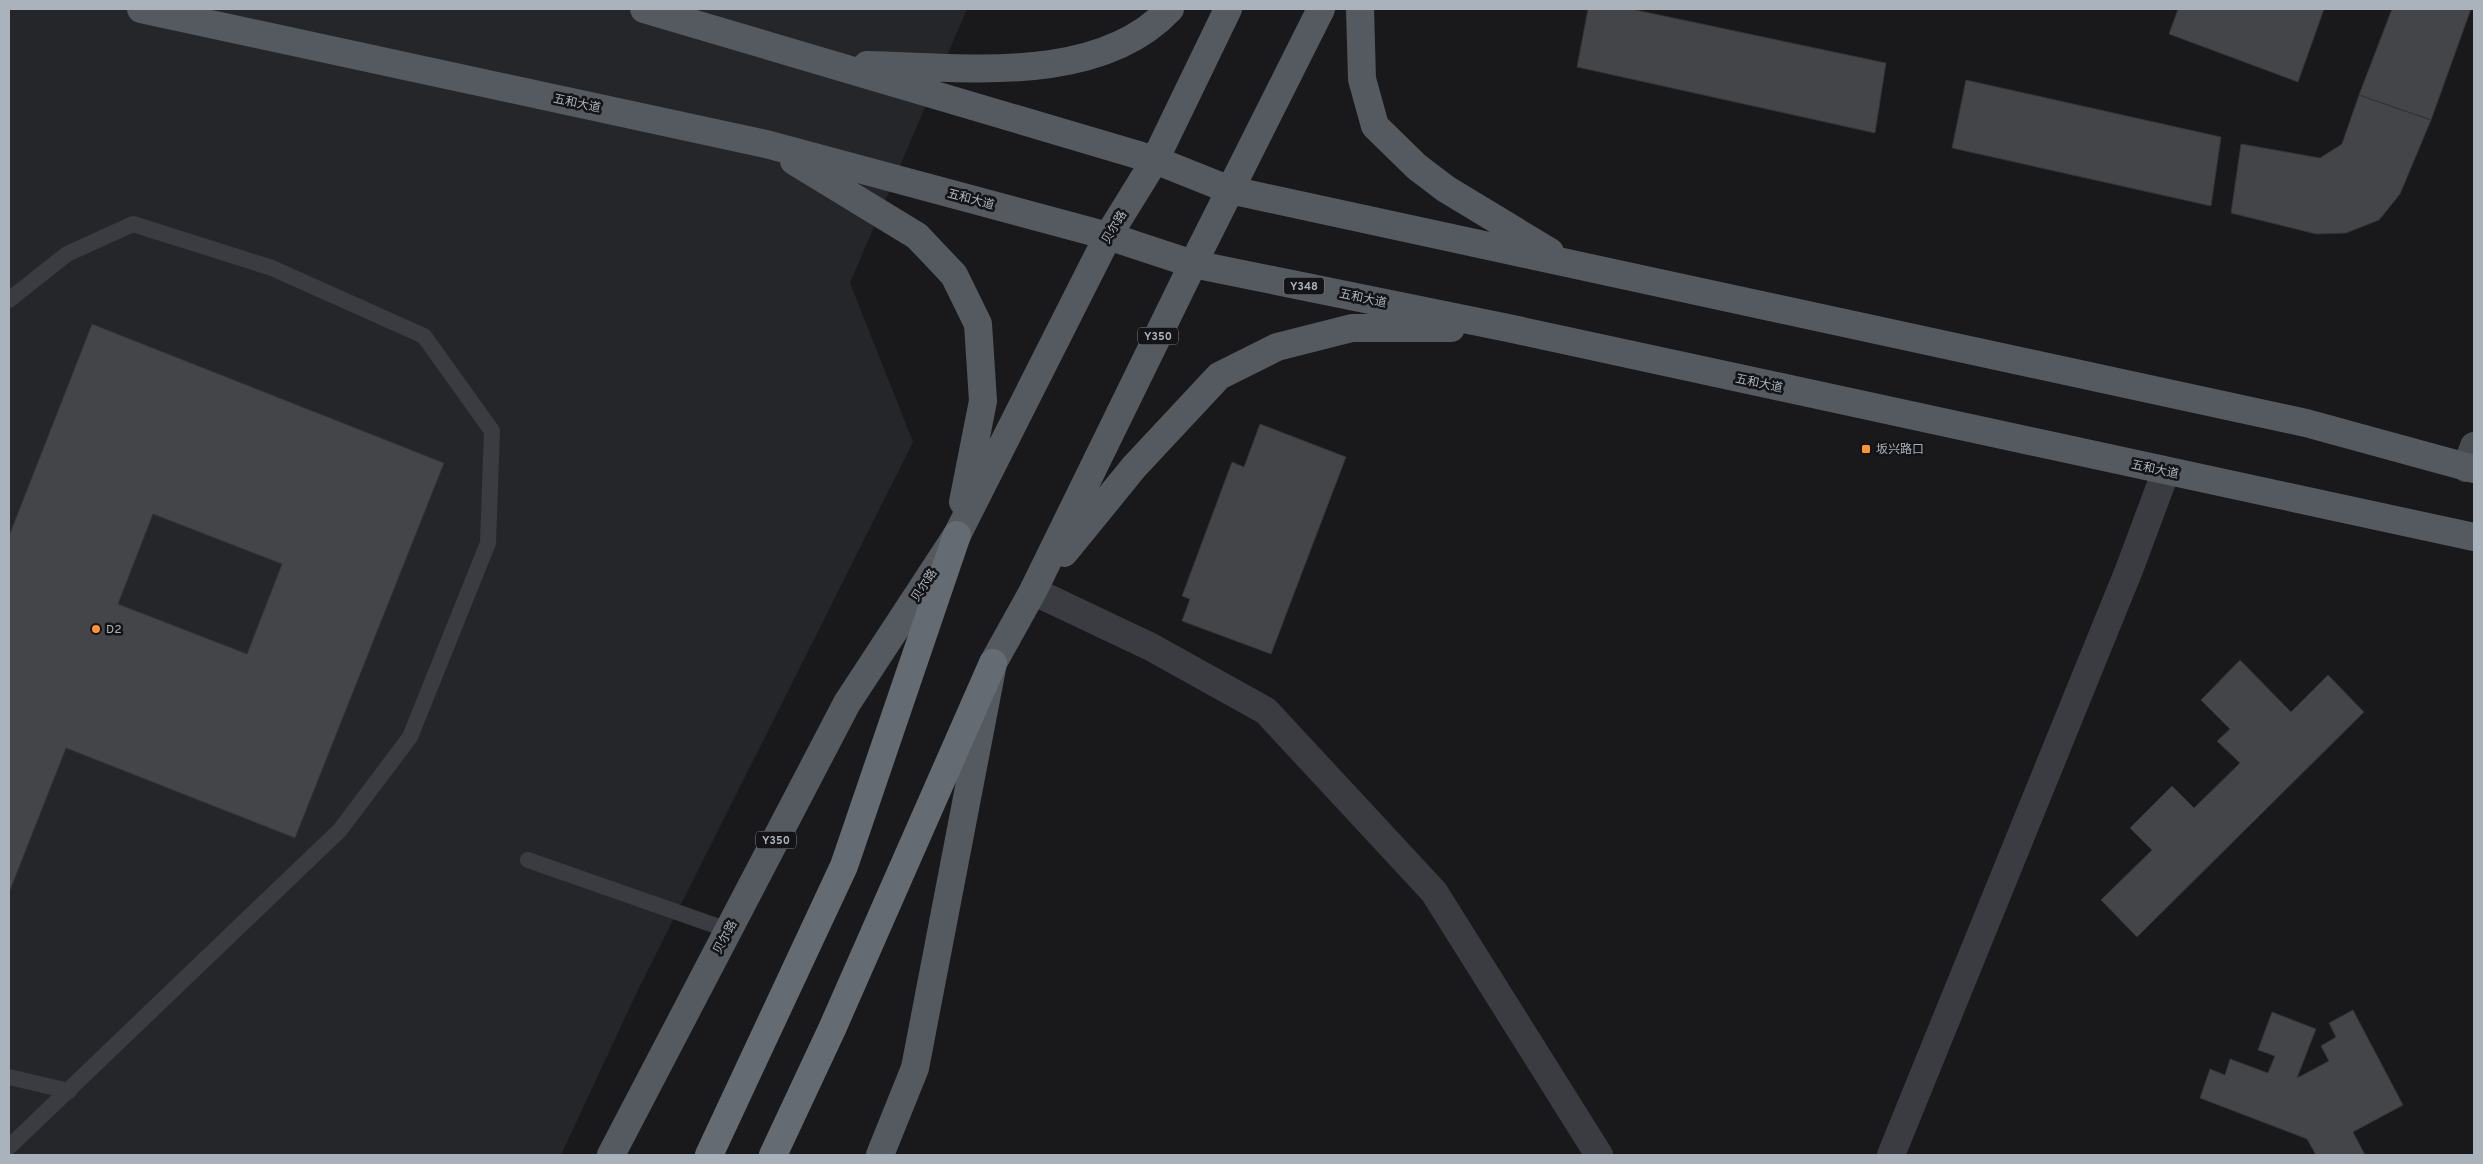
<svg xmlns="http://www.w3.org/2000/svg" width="2483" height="1164" font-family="Overpass,'Noto Sans SC',sans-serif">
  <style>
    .built { fill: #252629 }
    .building { fill: #434549; stroke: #333438; fill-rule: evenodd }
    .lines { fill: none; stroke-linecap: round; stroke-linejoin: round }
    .lane { stroke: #3a3c41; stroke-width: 16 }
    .street { stroke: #3a3c41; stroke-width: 28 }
    .secondary { stroke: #474c51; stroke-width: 28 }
    .primary { stroke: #555a60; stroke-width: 28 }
    .highway { stroke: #656b73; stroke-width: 28 }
    .poi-dot { fill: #ff932e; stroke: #141417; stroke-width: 2 }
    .labels { text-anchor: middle; stroke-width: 5; stroke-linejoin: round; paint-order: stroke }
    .shield { fill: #141417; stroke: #7d838a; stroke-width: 1 }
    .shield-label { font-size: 11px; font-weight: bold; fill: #aab3bc }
    .street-label { font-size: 12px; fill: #aab3bc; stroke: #141417 }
    .poi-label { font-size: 12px; fill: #aab3bc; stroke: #141417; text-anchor: start }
  </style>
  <rect width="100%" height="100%" fill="#19191c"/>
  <path class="built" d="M9,9H967L850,283L913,442L636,994L561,1155H9Z"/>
  <path class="building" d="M1588,9H1631L1886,63L1875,133L1577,67Z
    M2178,9H2324L2298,82L2169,34Z
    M2392,9H2471L2431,120L2359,95Z
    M1966,80L2221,137L2211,206L1952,148Z
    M2359,95L2431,120L2400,194L2379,220L2346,233L2316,234L2231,213L2241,144L2320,158L2342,144Z
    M92,324L444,463L295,838L66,748L9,893V536ZM153,514L282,564L247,654L118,604Z
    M1260,424L1346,457L1271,654L1182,621L1190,599L1182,596L1232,462L1244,467Z
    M2240,660L2291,712L2328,675L2364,712L2137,937L2101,900L2152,850L2130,828L2172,786L2194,808L2240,763L2217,741L2230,729L2201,700Z
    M2353,1010L2403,1105L2353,1132L2365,1155H2316L2307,1139L2200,1098L2210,1069L2225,1075L2230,1059L2268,1073L2275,1056L2258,1050L2272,1012L2316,1029L2297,1078L2329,1061L2321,1046L2336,1037L2329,1023Z"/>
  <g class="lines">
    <path class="lane" d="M9,300L67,254L133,224L272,268L424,336L492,431L488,543L410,737L340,830L9,1147
      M528,860L728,930
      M9,1077L69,1091"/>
    <path class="street" d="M1033,591L1151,647L1266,711L1434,892L1599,1155
      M1891,1155L2129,570L2166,471"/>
    <path class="secondary" d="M2466,468L2474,446"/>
    <path class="primary" d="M141,9L766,144L1108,236L1193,264L1508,328L2474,537
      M644,9L1155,160L1230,190L2306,423L2474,469
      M1360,9L1362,79L1375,126L1417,167L1446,189L1550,252
      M867,65C962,67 1098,86 1170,9
      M794,161L917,236L954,275L978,324L983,401L963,502
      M1064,553L1134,467L1219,376L1277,347L1352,328H1451
      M611,1155L847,703L957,535L1108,236L1155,160L1228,9
      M880,1155L915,1068L993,663L1033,591L1193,264L1321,9"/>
    <path class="highway" d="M709,1155L844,866L957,535
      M773,1155L832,1029L993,663"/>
  </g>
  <g class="poi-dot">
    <rect x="1861" y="444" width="10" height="10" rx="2.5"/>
    <circle cx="96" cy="629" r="5"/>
  </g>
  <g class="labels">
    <g class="shield">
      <rect x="1284" y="277.5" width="40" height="17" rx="4"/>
      <rect x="1138" y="327.5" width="40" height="17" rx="4"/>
      <rect x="756" y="831.5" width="40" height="17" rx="4"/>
    </g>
    <g class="shield-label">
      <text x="1304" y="290">Y348</text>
      <text x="1158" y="340">Y350</text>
      <text x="776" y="844">Y350</text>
    </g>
    <g class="street-label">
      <text transform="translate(577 103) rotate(12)" y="4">五和大道</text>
      <text transform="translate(971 199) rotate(15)" y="4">五和大道</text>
      <text transform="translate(1114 227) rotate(-59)" y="4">贝尔路</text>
      <text transform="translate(1363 298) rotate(12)" y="4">五和大道</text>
      <text transform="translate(1759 383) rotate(12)" y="4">五和大道</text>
      <text transform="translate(2155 469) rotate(12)" y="4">五和大道</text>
      <text transform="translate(924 585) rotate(-57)" y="4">贝尔路</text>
      <text transform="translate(725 937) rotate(-62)" y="4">贝尔路</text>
    </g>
    <g class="poi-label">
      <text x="1876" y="453">坂兴路口</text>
      <text x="106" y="633">D2</text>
    </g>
  </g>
  <rect width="2483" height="1164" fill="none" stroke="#aab3bc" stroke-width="20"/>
</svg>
